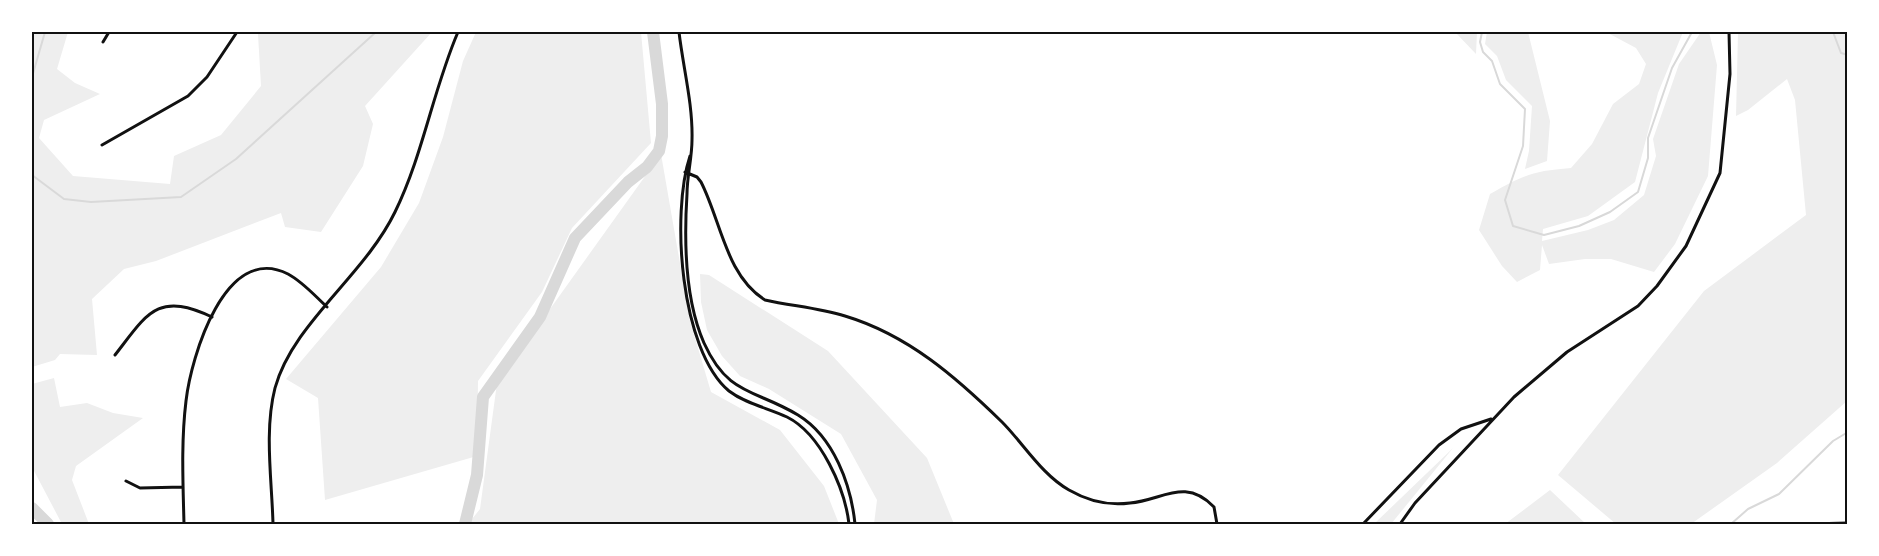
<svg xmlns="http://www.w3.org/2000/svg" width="1879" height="556" font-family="'Fira Sans',sans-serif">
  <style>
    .green { fill: #eee }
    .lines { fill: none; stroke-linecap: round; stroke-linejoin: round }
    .stream { stroke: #d9d9d9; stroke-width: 2 }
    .river { stroke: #d9d9d9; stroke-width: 12 }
    .minor { stroke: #111; stroke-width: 3 }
    .neatline { fill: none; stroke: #111; stroke-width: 2 }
  </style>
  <rect width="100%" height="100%" fill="#fff"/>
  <path class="green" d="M32,32H68L57,69L75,83L100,94L44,120L39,138L73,176L170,184L174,156L221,135L261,86L258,34L266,32H432L365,106L373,124L363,166L321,232L285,227L281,213L156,261L124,269L92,299L97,355L60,354L55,360L32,367Z
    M476,32H641L651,143L572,228L542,292L478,381L477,456L325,500L318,398L286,379L381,267L419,203L443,137L463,61Z
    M1455,32H1477L1476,54Z
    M1487,32H1528L1550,121L1547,161L1525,169L1529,151L1532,106L1506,80L1497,56L1485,44Z
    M1606,32H1683L1658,93L1635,182L1588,216L1543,229L1542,241L1588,230L1614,220L1644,195L1656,156L1653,139L1679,64L1701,32H1709L1717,65L1708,176L1675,244L1654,272L1611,259H1585L1549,264L1542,245L1540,270L1517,282L1502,266L1479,230L1490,194C1523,175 1533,171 1571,168L1592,144L1613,104L1639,84L1646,64L1636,48Z
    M1738,32H1847V401L1777,463L1691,524H1616L1558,475L1704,291L1806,215L1795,100L1787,79L1748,110L1736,116Z
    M661,154L690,321L711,392L780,430L824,486L839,524H468L480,509L497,383Z
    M700,274L709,275L828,351L927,458L954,524H874L877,500L841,434L769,389L740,376L722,356L707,330L701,302Z
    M54,378L60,407L87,403L113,413L143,418L76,466L72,480L89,524H62L32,467V384Z
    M1453,448L1391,524H1374Z
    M1550,490L1586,524H1505Z"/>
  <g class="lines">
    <path class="stream" d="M1482,32L1480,42L1483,52L1492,61L1500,84L1525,109L1523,146L1505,200L1513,226L1544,235L1579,226L1610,212L1638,192L1648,158V138L1672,68L1692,32
      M1833,32L1841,53L1848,55
      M32,77L45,32
      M32,175L64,199L91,202L181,197L236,159L376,32
      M1731,524L1748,509L1779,494L1833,441L1848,432"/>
    <path class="river" d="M32,508L48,524
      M465,524L477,475L483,397L540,317L575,238L628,182L647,167L659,151L662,136V104L653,32"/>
    <path class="minor" d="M679,32C683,67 693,104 692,140C692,158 687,176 687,194C684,241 685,300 704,343C728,396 755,389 798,415C834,437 851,485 855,524
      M103,42L109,32
      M102,145L188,96L207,77L237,32
      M690,156C671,213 680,350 729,391C746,404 768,408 787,417C821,434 845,489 849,524
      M685,172L697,177L701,182C721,221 726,276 765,300C792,306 819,308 845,316C908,335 956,377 1002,422C1023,443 1042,475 1069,490C1088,501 1108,506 1130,503C1163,500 1185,477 1214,507L1217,524
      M115,355C147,314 157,291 212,317
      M126,481L140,488L183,487
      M184,524C183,483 181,442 186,401C191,357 225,242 288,274C303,282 315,296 327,307
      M273,524C272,481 264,431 275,388C293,323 364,276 395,212C423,155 433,90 458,32
      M1363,524L1439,445L1461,429L1491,419
      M1400,524L1415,503L1514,397L1567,352L1638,306L1657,286L1686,246L1720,173L1730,74L1729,32
      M1809,524L1848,523"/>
  </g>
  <rect width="1879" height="556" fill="none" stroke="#ffffff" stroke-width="66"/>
  <rect x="33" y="33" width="1813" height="490" class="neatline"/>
</svg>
